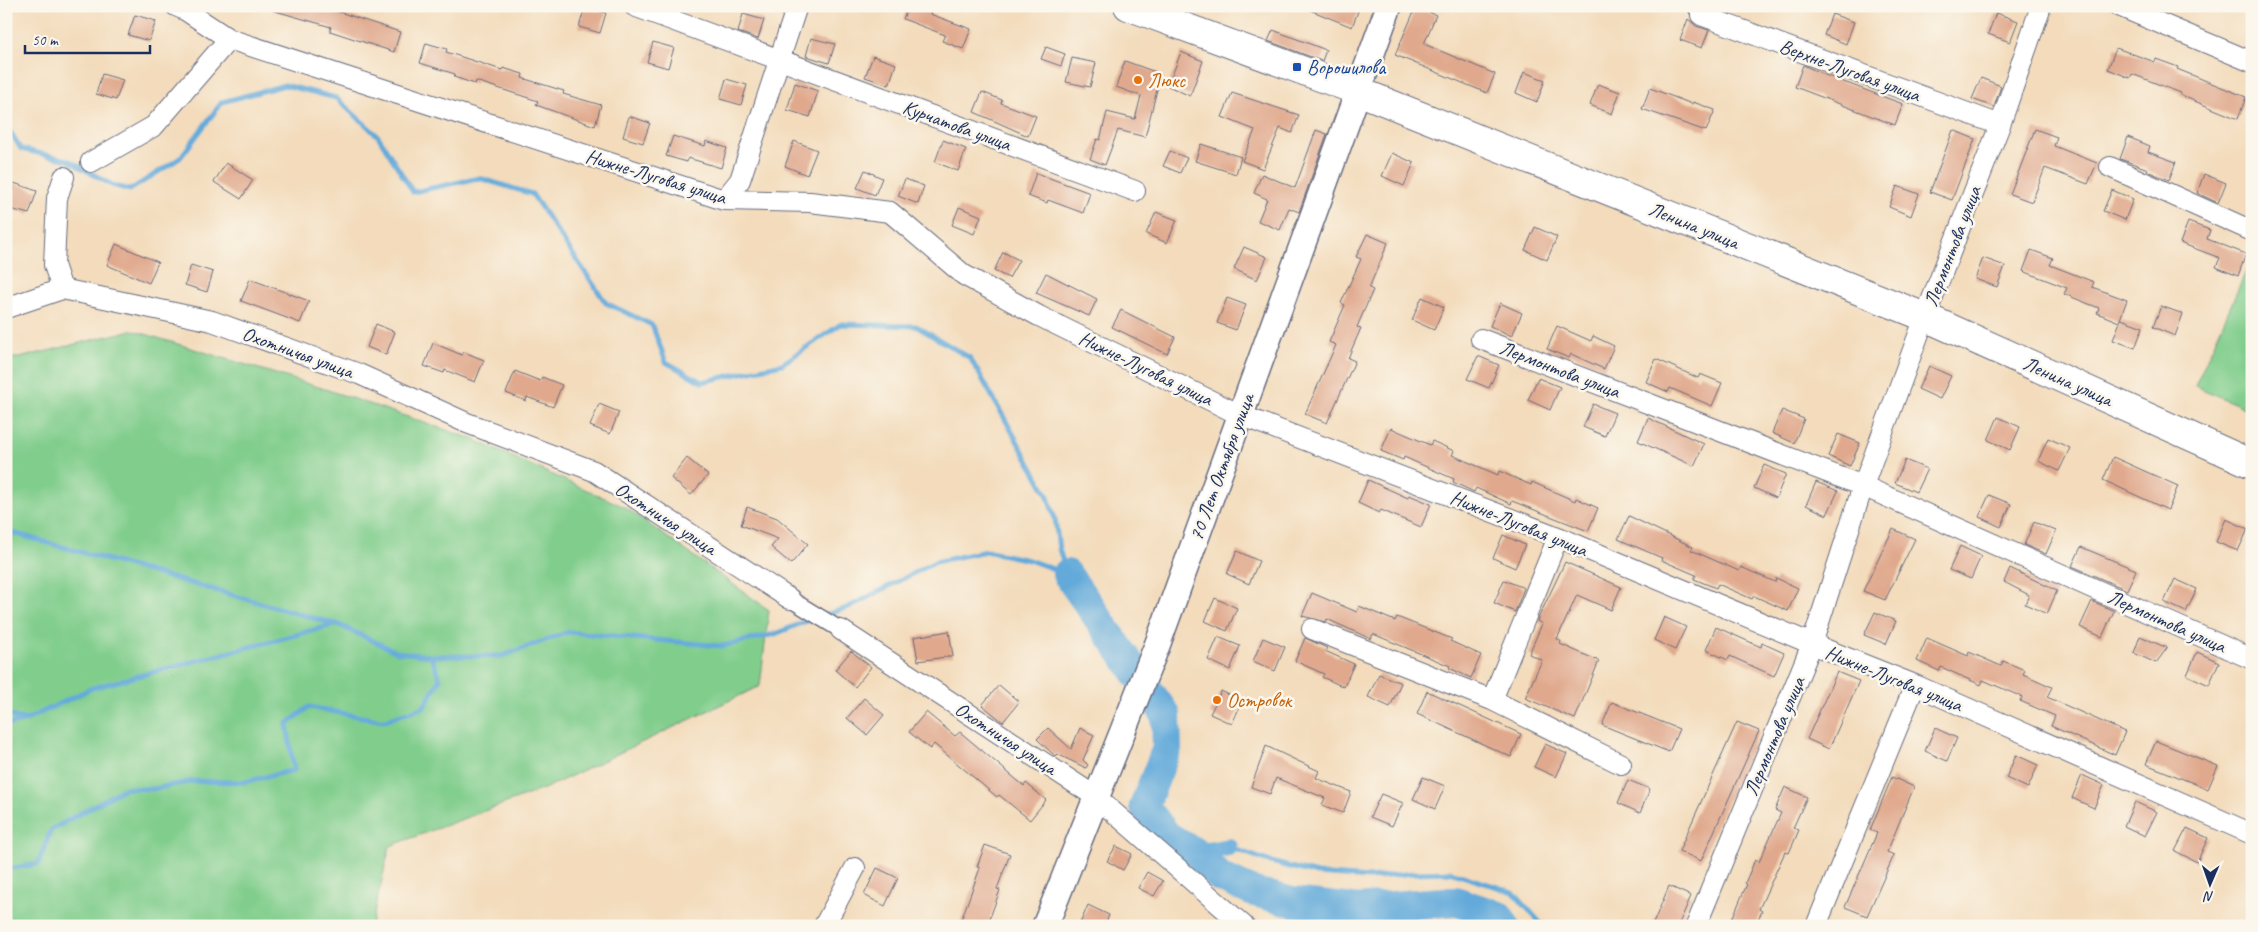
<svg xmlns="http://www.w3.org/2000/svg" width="2258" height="932" font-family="Caveat,sans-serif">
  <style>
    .green { fill: #80cd8c; stroke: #4e7e75 }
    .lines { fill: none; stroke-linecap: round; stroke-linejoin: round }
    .stream { stroke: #63aada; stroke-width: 5 }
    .canal { stroke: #63aada; stroke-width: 18 }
    .river { stroke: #63aada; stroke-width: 30 }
    .building { fill: #e0a98d }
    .pedestrian-casing { stroke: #676b7f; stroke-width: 18 }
    .minor-casing { stroke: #676b7f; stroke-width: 22 }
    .tertiary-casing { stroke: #676b7f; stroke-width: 28 }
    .secondary-casing { stroke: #676b7f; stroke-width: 30 }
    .pedestrian { stroke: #fff; stroke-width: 15 }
    .minor { stroke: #fff; stroke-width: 20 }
    .tertiary { stroke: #fff; stroke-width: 25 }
    .secondary { stroke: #fff; stroke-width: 28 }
    .transit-dot { fill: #1a4fb4; stroke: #fbf7ec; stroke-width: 2 }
    .food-dot { fill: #e8710a; stroke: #fbf7ec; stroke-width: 2 }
    .labels { text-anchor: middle; stroke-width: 5; stroke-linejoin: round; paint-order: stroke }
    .transit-label { font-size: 20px; fill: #164399; stroke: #fbf7ec; text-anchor: start }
    .street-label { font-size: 20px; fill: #1b2f5e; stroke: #fbf7ec }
    .food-label { font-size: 20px; fill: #c56008; stroke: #fbf7ec; text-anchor: start }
  </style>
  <rect width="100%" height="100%" fill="#fbf7ec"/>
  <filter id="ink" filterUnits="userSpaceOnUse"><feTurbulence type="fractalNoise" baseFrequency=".02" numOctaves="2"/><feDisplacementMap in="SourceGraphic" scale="10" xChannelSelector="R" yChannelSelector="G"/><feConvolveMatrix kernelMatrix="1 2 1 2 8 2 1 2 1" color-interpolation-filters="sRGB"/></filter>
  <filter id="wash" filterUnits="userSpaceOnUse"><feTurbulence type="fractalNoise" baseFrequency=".0096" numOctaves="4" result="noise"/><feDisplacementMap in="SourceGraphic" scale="20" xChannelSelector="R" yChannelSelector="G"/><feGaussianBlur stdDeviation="1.12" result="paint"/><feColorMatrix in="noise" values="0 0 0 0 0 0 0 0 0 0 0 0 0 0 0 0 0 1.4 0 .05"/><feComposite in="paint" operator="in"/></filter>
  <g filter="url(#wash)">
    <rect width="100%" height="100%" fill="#f3dbbb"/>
    <path class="green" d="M2252,258V411L2195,386Z
      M132,330L325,389L470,438L625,507L769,610L760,686L544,789L390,846L371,926H6V358H19Z"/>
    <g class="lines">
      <path class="stream" d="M6,125L21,149L68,160L112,185L130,190L180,158L222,102L285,85L336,98L378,136L413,192L479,178L532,194L606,303L652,325L666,362L702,382L782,364L841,324L916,326L970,358L984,382L1047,494L1055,519L1059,549L1067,574
        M6,531L335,624
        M822,616L849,607L935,562L986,551L1029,560L1067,574
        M6,715L23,719
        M6,725L26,720L92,688L337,624L397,652L431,656H502L568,632L722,646L775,634L814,618
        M1229,847L1271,862L1317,874L1369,878L1413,873L1450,872L1513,892L1543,926
        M6,869L38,864L51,830L125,788L153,789L193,781L244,782L294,770L287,724L309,707L383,721L424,707L440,679L431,656"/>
      <path class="canal" d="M1196,853L1229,847"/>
      <path class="river" d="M1067,574L1166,715L1167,748L1144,806L1167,836L1196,853L1220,877L1251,891L1292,902L1355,909L1455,901L1499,916L1505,926"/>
    </g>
    <g id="blocks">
      <path class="building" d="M273,6H321L400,32L394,52L330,31L331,27L272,10Z
        M908,6H933L930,14L971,29L963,49L942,41L945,35L903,19Z
        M1300,6H1360L1352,27Z
        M585,7L606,13L600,33L579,27Z
        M1416,7L1436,15L1424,44L1495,74L1487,93L1395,55Z
        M1996,13L2018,21L2010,42L1988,34Z
        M743,14L764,20L758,39L738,32Z
        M1832,14L1854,22L1846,44L1824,35Z
        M135,15L156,21L149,41L128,35Z
        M1688,19L1696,26L1709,30L1702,48L1680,40Z
        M1273,30L1326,50L1322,61L1268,41Z
        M811,38L835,44L829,63L806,56Z
        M653,42L674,48L668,68L647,62Z
        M426,43L447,49L446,52L502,70L503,68L523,74L522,78L564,91L563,94L601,105L595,126L536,105L538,101L476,81L475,84L454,77L455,74L420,63Z
        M1046,47L1065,54L1061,66L1041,59Z
        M2116,48L2155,62L2156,59L2178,67L2177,69L2246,97L2238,119L2180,95L2181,93L2132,74L2130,78L2108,69Z
        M1181,52L1203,61L1190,96L1168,86Z
        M873,56L896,64L889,85L865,77Z
        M1072,58L1096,63L1090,87L1066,82Z
        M1125,61L1161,74L1145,137L1118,130L1105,165L1090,159L1097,139L1100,140L1107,112L1135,119L1141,96L1116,87Z
        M1803,65L1825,75L1903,104L1895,125L1795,87Z
        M1524,72L1545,80L1537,102L1516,93Z
        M102,74L123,80L116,100L96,94Z
        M1981,78L2001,86L1994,107L1972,99Z
        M726,79L747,85L741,105L720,99Z
        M795,83L818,91L810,117L787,110Z
        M1598,84L1620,92L1612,114L1590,105Z
        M1650,88L1692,104L1693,102L1715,110L1706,131L1642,109Z
        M982,92L1002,100L1001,103L1036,116L1028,136L974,112Z
        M1232,93L1299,115L1292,133L1280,128L1263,169L1242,161L1255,130L1222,117Z
        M629,116L650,123L643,143L623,137Z
        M2035,129L2057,137L2054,146L2097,163L2088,184L2045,168L2032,202L2010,194Z
        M1316,130L1327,134L1299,212L1289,208L1280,230L1258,221L1267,199L1254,193L1262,174L1295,188Z
        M1953,130L1975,139L1952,200L1930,192Z
        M673,136L705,146L706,141L727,148L721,168L688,158L687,162L666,156Z
        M2128,137L2150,146L2148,152L2176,162L2169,180L2147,171L2148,169L2120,159Z
        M943,140L966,149L958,171L935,162Z
        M794,141L817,150L807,175L785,166Z
        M1201,144L1241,157L1236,174L1195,161Z
        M1170,151L1187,158L1180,173L1163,166Z
        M1392,153L1414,163L1404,186L1382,176Z
        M226,163L253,180L241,199L214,182Z
        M865,170L882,178L875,195L857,188Z
        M1036,173L1090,193L1083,213L1048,200L1047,203L1028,196Z
        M2204,174L2226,183L2218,203L2197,193Z
        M905,179L924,186L918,204L898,196Z
        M14,183L37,191L29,214L6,208Z
        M1897,186L1919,194L1911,216L1889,207Z
        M2112,190L2133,199L2125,220L2103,211Z
        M959,207L981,216L974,234L952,225Z
        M1156,212L1177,220L1167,243L1146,234Z
        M2188,222L2210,230L2207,239L2246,254L2238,276L2216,267L2220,258L2180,243Z
        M1535,227L1557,237L1547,260L1525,250Z
        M1367,234L1388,243L1369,288L1373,290L1357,327L1361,328L1348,358L1355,361L1327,423L1305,414L1336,345L1329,342L1345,305L1341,303L1361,259L1356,257Z
        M116,244L158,262L149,283L107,265Z
        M1244,247L1267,257L1257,280L1234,269Z
        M2031,250L2053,258L2050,265L2094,282L2092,287L2127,300L2119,322L2097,313L2099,308L2064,294L2067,288L2023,271Z
        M1003,252L1019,260L1009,278L994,271Z
        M1983,258L2005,266L1997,287L1975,279Z
        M191,265L213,272L207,292L185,285Z
        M1046,273L1097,299L1089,316L1036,293Z
        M250,279L309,301L300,323L241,301Z
        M1422,297L1444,307L1434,330L1412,320Z
        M1227,298L1246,305L1236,330L1217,323Z
        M1500,303L1522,313L1512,336L1490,326Z
        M2161,306L2183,314L2175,336L2153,327Z
        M1121,310L1175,337L1167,354L1112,327Z
        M2121,319L2143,327L2135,348L2113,340Z
        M376,324L395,332L386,355L367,347Z
        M1557,326L1591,341L1593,336L1614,346L1604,369L1571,354L1569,358L1547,349Z
        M433,343L462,355L464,352L484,360L475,382L445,370L444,373L424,366Z
        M1478,356L1499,365L1489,388L1467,379Z
        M1656,359L1698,378L1700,374L1722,383L1712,406L1670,388L1668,392L1646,382Z
        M1929,366L1951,376L1940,399L1918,389Z
        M515,371L540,381L542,377L562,385L553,407L527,397L526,401L506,393Z
        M1538,378L1560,387L1550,410L1528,400Z
        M599,404L619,412L610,434L590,426Z
        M1593,404L1615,413L1605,436L1583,427Z
        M1782,410L1804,419L1794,443L1772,433Z
        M1998,417L2020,427L2010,450L1988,440Z
        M1648,418L1704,444L1694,466L1638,441Z
        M1391,428L1430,445L1432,441L1454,451L1452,455L1498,475L1499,471L1531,485L1532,482L1575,501L1576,498L1598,508L1588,531L1512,501L1511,504L1476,488L1474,492L1453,482L1454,479L1404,457L1403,460L1381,451Z
        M1838,434L1860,443L1850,466L1828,456Z
        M2048,438L2070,448L2059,471L2038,461Z
        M2113,457L2178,486L2168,510L2103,480Z
        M687,458L708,475L691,495L671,478Z
        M1905,460L1927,469L1916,492L1895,483Z
        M1764,465L1786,474L1776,498L1754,488Z
        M1368,480L1408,498L1409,495L1431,504L1421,527L1381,510L1379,513L1358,503Z
        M1816,482L1838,491L1827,515L1806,505Z
        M1989,495L2011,504L2001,527L1979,517Z
        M747,507L777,518L808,544L791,564L771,547L778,539L741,525Z
        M1629,516L1693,547L1691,550L1739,571L1741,567L1775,582L1776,578L1798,588L1788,611L1754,596L1752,599L1718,584L1716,588L1694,579L1696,575L1661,560L1662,558L1618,539Z
        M2226,519L2248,529L2238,551L2216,542Z
        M2034,522L2056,531L2046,554L2024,545Z
        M1893,529L1915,539L1885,600L1863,591Z
        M1503,535L1525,545L1515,568L1493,558Z
        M1960,546L1981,556L1971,579L1949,570Z
        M2081,547L2136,570L2127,590L2072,566Z
        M1237,551L1259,561L1249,584L1227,574Z
        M1565,562L1621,587L1611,610L1577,595L1557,639L1561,641L1560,644L1599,661L1575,719L1525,698L1542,660L1529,654L1542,624L1537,621Z
        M2010,568L2057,591L2047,614L2025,604L2029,595L2004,582Z
        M2175,579L2197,589L2186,612L2164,602Z
        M1504,580L1524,588L1515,612L1494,603Z
        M1312,593L1357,612L1359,606L1395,621L1397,617L1452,639L1450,641L1481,655L1471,678L1449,668L1450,666L1373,634L1371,639L1327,619L1326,622L1302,616Z
        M1215,598L1237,608L1227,631L1205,621Z
        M2092,601L2114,611L2102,637L2080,627Z
        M1875,612L1896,621L1886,644L1864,635Z
        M1664,617L1686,627L1675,650L1654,640Z
        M1716,627L1761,647L1762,643L1784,653L1774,676L1730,656L1728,660L1706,650Z
        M949,631L953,656L918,661L914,637Z
        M2140,636L2167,648L2156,663L2134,653Z
        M1218,637L1240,646L1230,670L1208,660Z
        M1263,638L1285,647L1275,671L1253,661Z
        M1305,638L1327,648L1325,651L1354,664L1344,687L1322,677L1324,674L1295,661Z
        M1927,638L1968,656L1969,652L2001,666L2003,661L2025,670L2023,674L2052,687L2047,697L2125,732L2115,755L2051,726L2055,716L2020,701L2022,697L1983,680L1981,685L1941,667L1939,671L1917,661Z
        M851,651L871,667L855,687L835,670Z
        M2197,652L2219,662L2209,685L2187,675Z
        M1837,672L1859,681L1829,749L1807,739Z
        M1379,674L1401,683L1390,707L1368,697Z
        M999,685L1019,702L1003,722L982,705Z
        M1221,691L1242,701L1232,724L1210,714Z
        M1427,691L1521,734L1511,757L1417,714Z
        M864,698L884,715L867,735L847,718Z
        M1612,702L1679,729L1669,752L1602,725Z
        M926,712L955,736L960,732L1024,786L1026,783L1046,800L1030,820L999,795L997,797L934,744L930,749L909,732Z
        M1737,722L1759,731L1701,861L1679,851Z
        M1048,728L1071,749L1080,728L1094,735L1083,760L1088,765L1086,768L1057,754L1055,756L1037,739Z
        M1935,728L1957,738L1947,761L1925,751Z
        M2156,741L2218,766L2208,789L2146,764Z
        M1545,744L1567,754L1556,777L1534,767Z
        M1266,746L1319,771L1316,778L1351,792L1343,813L1322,805L1325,798L1276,778L1270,794L1251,787Z
        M2016,755L2038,765L2028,788L2006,778Z
        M2082,775L2104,785L2094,808L2072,798Z
        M1423,777L1445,786L1435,809L1413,799Z
        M1892,777L1914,787L1887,852L1894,855L1867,916L1845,907L1877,833L1870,830Z
        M1628,780L1650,789L1640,813L1618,803Z
        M1785,787L1807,797L1793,828L1799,830L1789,853L1785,852L1759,909L1762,911L1755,926H1729L1747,884L1745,883L1755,860L1759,862L1781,813L1775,810Z
        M1381,794L1403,803L1392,826L1370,817Z
        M2135,802L2157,812L2145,836L2124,826Z
        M2187,828L2208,838L2197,862L2175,851Z
        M985,845L1010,854L997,889L1000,890L987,926H959L980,868L977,867Z
        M1116,846L1132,854L1123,870L1107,861Z
        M877,868L898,878L885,906L864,895Z
        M1147,872L1163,881L1154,896L1138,888Z
        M1669,886L1691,896L1678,926H1652Z
        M1088,905L1109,915L1105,926H1079Z"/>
    </g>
  </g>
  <g filter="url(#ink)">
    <use href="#blocks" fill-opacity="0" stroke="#676b7f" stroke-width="1"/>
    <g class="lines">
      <g class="pedestrian-casing">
        <path id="pedestrian" d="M790,599L841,630"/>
      </g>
      <g class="minor-casing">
        <path id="minor" d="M176,6L185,10L229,39L724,200L810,202L890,212L964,275L1039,316L1240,415L1558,537L1812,644L1915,685L2252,834
          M634,6L1135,191
          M1704,6L1701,15L2000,125
          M2119,6L2252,62
          M91,162L154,126L229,39
          M2110,167L2252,231
          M724,200L740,180L797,6
          M62,289L54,265L57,198L64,177
          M6,308L62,289L212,321L359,374L467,423L594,471L790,599
          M1481,339L1863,486L2252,659
          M1312,629L1492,700L1621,764
          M841,630L1096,797L1244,926
          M1492,700L1558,537
          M824,926L855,868
          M1696,926L1812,644L1863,486L1925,317L2000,125L2041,6
          M1816,926L1915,685"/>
      </g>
      <g class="tertiary-casing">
        <path id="tertiary" d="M1701,6L1703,7
          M1045,926L1158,643L1389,6"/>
      </g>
      <g class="secondary-casing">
        <path id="secondary" d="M1128,6L1358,91L1925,317L2252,464"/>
      </g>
      <use href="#pedestrian" class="pedestrian"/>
      <use href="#minor" class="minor"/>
      <use href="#tertiary" class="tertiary"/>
      <use href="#secondary" class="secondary"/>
    </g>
  </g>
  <rect class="transit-dot" x="1292" y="62" width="10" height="10" rx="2.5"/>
  <g class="food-dot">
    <circle cx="1138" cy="80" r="5"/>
    <circle cx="1217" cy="700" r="5"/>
  </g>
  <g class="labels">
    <g class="transit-label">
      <text x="1307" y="74">Ворошилова</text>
    </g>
    <g class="street-label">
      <text transform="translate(1850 70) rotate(20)" y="7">Верхне-Луговая улица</text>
      <text transform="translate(957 125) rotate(20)" y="7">Курчатова улица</text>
      <text transform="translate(656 176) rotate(17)" y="7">Нижне-Луговая улица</text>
      <text transform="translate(1694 225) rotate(22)" y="7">Ленина улица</text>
      <text transform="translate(1952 246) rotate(-69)" y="7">Лермонтова улица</text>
      <text transform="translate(298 352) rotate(20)" y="7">Охотничья улица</text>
      <text transform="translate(1146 368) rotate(26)" y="7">Нижне-Луговая улица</text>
      <text transform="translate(1560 369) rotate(21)" y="7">Лермонтова улица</text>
      <text transform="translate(2068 381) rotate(24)" y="7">Ленина улица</text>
      <text transform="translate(1221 467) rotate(-70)" y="7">70 Лет Октября улица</text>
      <text transform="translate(666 518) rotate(33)" y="7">Охотничья улица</text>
      <text transform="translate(1519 523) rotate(22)" y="7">Нижне-Луговая улица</text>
      <text transform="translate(2167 621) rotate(24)" y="7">Лермонтова улица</text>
      <text transform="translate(1894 678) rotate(22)" y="7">Нижне-Луговая улица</text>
      <text transform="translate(1774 736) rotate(-67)" y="7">Лермонтова улица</text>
      <text transform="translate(1006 738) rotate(33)" y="7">Охотничья улица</text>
    </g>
    <g class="food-label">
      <text x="1148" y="87">Люкс</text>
      <text x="1227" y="707">Островок</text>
    </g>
  </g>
  <rect width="2258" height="932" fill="none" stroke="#fbf7ec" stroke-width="25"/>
  <g transform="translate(2210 884) rotate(182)" stroke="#fbf7ec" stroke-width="4" paint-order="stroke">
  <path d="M0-4L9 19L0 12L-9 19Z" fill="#1b2f5e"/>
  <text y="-8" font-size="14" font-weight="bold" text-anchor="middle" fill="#1b2f5e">N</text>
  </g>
  <path d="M25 45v8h125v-8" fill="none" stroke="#1b2f5e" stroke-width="2.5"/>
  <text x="32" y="45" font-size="15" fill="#1b2f5e" stroke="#fbf7ec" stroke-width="4" paint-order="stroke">50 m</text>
</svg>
